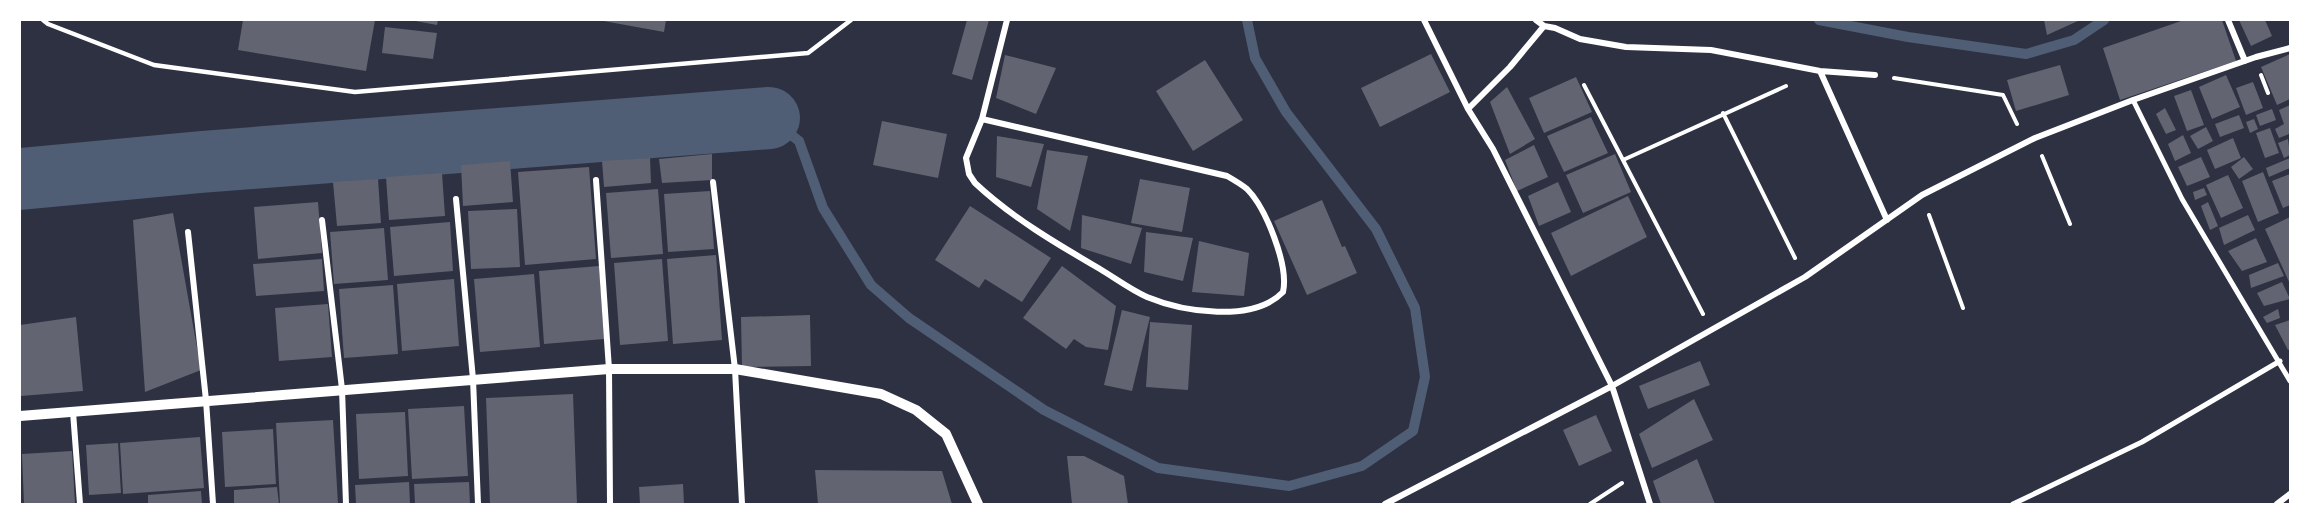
<svg xmlns="http://www.w3.org/2000/svg" width="2310" height="524" font-family="Inter,sans-serif">
  <style>
    .lines { fill: none; stroke-linecap: round; stroke-linejoin: round }
    .stream { stroke: #4f5d75; stroke-width: 10 }
    .river { stroke: #4f5d75; stroke-width: 62 }
    .building { fill: #626471 }
    .path { stroke: #fff; stroke-width: 4 }
    .service { stroke: #fff; stroke-width: 4.5 }
    .pedestrian { stroke: #fff; stroke-width: 5 }
    .minor { stroke: #fff; stroke-width: 6 }
    .tertiary { stroke: #fff; stroke-width: 10 }
  </style>
  <rect width="100%" height="100%" fill="#2d3142"/>
  <g class="lines">
    <path class="stream" d="M1819,20L1908,37L2026,54L2074,40L2104,20
      M769,118L799,141L823,208L871,285L909,318L1044,410L1158,468L1289,486L1362,466L1413,431L1425,377L1415,308L1376,229L1286,112L1255,58L1247,20"/>
    <path class="river" d="M20,179L201,162L769,118"/>
  </g>
  <path class="building" d="M243,20H375L366,71L238,50Z
    M410,20H438L437,25Z
    M598,20H666L664,32Z
    M967,20H989L972,80L952,74Z
    M2044,20H2080L2047,35Z
    M2184,20H2222L2236,61L2120,100L2103,48Z
    M2239,20H2265L2272,36L2251,46Z
    M385,27L437,33L433,59L382,53Z
    M1431,54L1450,92L1380,127L1361,88Z
    M2290,54V99L2277,105L2261,67Z
    M1005,55L1056,68L1036,114L996,98Z
    M1205,60L1243,120L1193,151L1156,91Z
    M2060,65L2069,95L2016,111L2007,80Z
    M2226,75L2240,107L2212,119L2199,87Z
    M1576,77L1592,112L1544,133L1529,98Z
    M2253,82L2263,108L2246,115L2236,88Z
    M1507,87L1535,139L1510,154L1490,102Z
    M2191,90L2204,125L2187,131L2174,96Z
    M2290,105V138L2289,134L2279,138L2275,129L2284,124L2279,110Z
    M2165,108L2176,130L2166,134L2156,114Z
    M2272,109L2276,120L2260,126L2256,115Z
    M2239,115L2244,128L2220,137L2215,124Z
    M1591,117L1608,153L1564,172L1547,136Z
    M2254,119L2258,129L2250,133L2246,122Z
    M882,121L947,134L938,178L873,165Z
    M2206,127L2213,141L2198,149L2190,136Z
    M2270,128L2279,153L2265,158L2256,133Z
    M2183,135L2191,153L2175,161L2168,144Z
    M997,136L1044,144L1031,187L996,177Z
    M2233,138L2241,158L2215,169L2207,150Z
    M2288,139L2290,155L2284,158L2278,143Z
    M1534,145L1548,177L1517,191L1505,160Z
    M1047,150L1088,156L1070,231L1037,209Z
    M712,154V180L662,183L659,159Z
    M1615,154L1631,192L1583,213L1566,175Z
    M2201,157L2210,177L2187,186L2178,167Z
    M2244,157L2253,169L2239,179L2231,167Z
    M650,158L651,183L604,187L602,161Z
    M2290,158V168L2269,177L2266,168Z
    M510,161L513,202L463,206L461,165Z
    M589,167L596,259L525,265L518,172Z
    M2263,172L2279,213L2258,222L2242,181Z
    M442,173L445,216L389,220L386,177Z
    M2290,174V205L2283,208L2272,181Z
    M2228,175L2243,208L2221,218L2206,185Z
    M378,179L381,223L337,226L333,182Z
    M1140,179L1190,188L1182,232L1131,223Z
    M1558,182L1571,212L1539,226L1528,196Z
    M2204,188L2207,195L2195,200L2193,192Z
    M658,189L663,254L611,258L606,193Z
    M710,191L714,249L668,252L664,194Z
    M1628,196L1647,237L1571,276L1551,233Z
    M1322,200L1342,247L1345,246L1357,273L1307,295L1274,221Z
    M318,202L322,253L258,259L254,207Z
    M2208,202L2218,226L2210,230L2201,206Z
    M970,206L1051,258L1022,302L985,279L979,288L935,260Z
    M517,209L520,267L471,269L468,211Z
    M173,213L201,370L145,392L133,220Z
    M1082,215L1142,228L1131,264L1081,248Z
    M2248,215L2255,230L2224,245L2219,228Z
    M2290,217V284L2265,229Z
    M450,222L453,271L394,276L390,227Z
    M384,228L388,280L334,284L330,232Z
    M1146,232L1193,238L1183,281L1144,272Z
    M2256,238L2267,262L2242,271L2228,251Z
    M1199,241L1249,253L1244,296L1192,292Z
    M716,255L722,340L673,344L667,259Z
    M322,259L324,291L256,296L253,264Z
    M662,259L668,341L620,345L614,263Z
    M2278,263L2284,276L2251,288L2249,275Z
    M599,266L604,339L544,344L539,271Z
    M1062,266L1116,306L1108,350L1086,347L1074,339L1066,349L1023,318Z
    M534,274L540,347L480,352L474,279Z
    M454,279L459,346L402,351L397,284Z
    M2282,282L2290,299L2264,306L2257,293Z
    M393,285L398,354L344,358L339,289Z
    M328,304L332,357L279,361L275,308Z
    M2278,309L2280,318L2267,323L2263,317Z
    M1122,310L1150,317L1132,391L1104,385Z
    M810,315L811,366L742,367L741,317Z
    M76,317L83,391L21,396L20,325Z
    M2290,320V349L2288,350L2275,325Z
    M1150,322L1192,325L1188,390L1146,387Z
    M1700,361L1710,385L1648,409L1639,386Z
    M573,394L577,504H490L486,398Z
    M1694,399L1713,440L1652,468L1639,434Z
    M464,406L468,476L412,479L408,409Z
    M405,412L408,476L359,479L356,414Z
    M1596,415L1612,451L1579,466L1563,430Z
    M333,420L338,504H280L276,423Z
    M273,429L276,484L225,487L222,432Z
    M200,437L204,488L123,494L120,443Z
    M118,443L121,493L89,495L86,445Z
    M72,451L75,504H24L22,454Z
    M1067,456H1084L1124,476L1128,504H1072Z
    M1697,459L1715,504H1661L1653,481Z
    M815,470L942,471L952,504H818Z
    M409,482L410,504H356L355,485Z
    M469,482L470,504H415L414,484Z
    M683,484L684,504H640L639,487Z
    M277,487L279,504H234V490Z
    M201,491L202,504H148V495Z"/>
  <g class="lines">
    <path class="path" d="M2261,75L2268,93
      M1894,78L2003,95L2017,124
      M1584,85L1703,314
      M1723,113L1795,258
      M2042,156L2070,224
      M1623,160L1786,86
      M1929,215L1963,308
      M1590,504L1622,483"/>
    <path class="service" d="M43,20L48,24L154,65L355,92L808,53L851,20"/>
    <path class="pedestrian" d="M2133,100L2182,199L2290,381
      M2013,504L2142,442L2280,361"/>
    <path class="minor" d="M1424,20L1468,109L1493,149L1612,386L1650,504
      M1536,20L1544,26L1555,28L1580,39L1626,47L1711,50L1820,71L1875,75
      M2228,20L2245,61
      M1820,71L1887,220
      M1468,109L1510,67L1544,26
      M982,119L1227,176C1234,180 1241,184 1247,189C1266,208 1289,266 1283,292C1253,323 1183,312 1147,297C1131,290 1115,278 1100,269C1057,244 1011,217 975,183L969,174L966,158L982,119L1007,20
      M596,180L609,369L610,504
      M713,182L735,369L742,504
      M456,199L473,379L478,504
      M322,220L342,389L346,504
      M188,232L206,400L213,504
      M73,412L80,504
      M1385,504L1612,386L1805,277L1922,195L2035,138L2133,100L2256,57L2290,48
      M2277,504L2290,494"/>
    <path class="tertiary" d="M20,416L609,369H735L881,394L916,410L946,434L978,504"/>
  </g>
  <rect width="2310" height="524" fill="none" stroke="#ffffff" stroke-width="42"/>
</svg>
